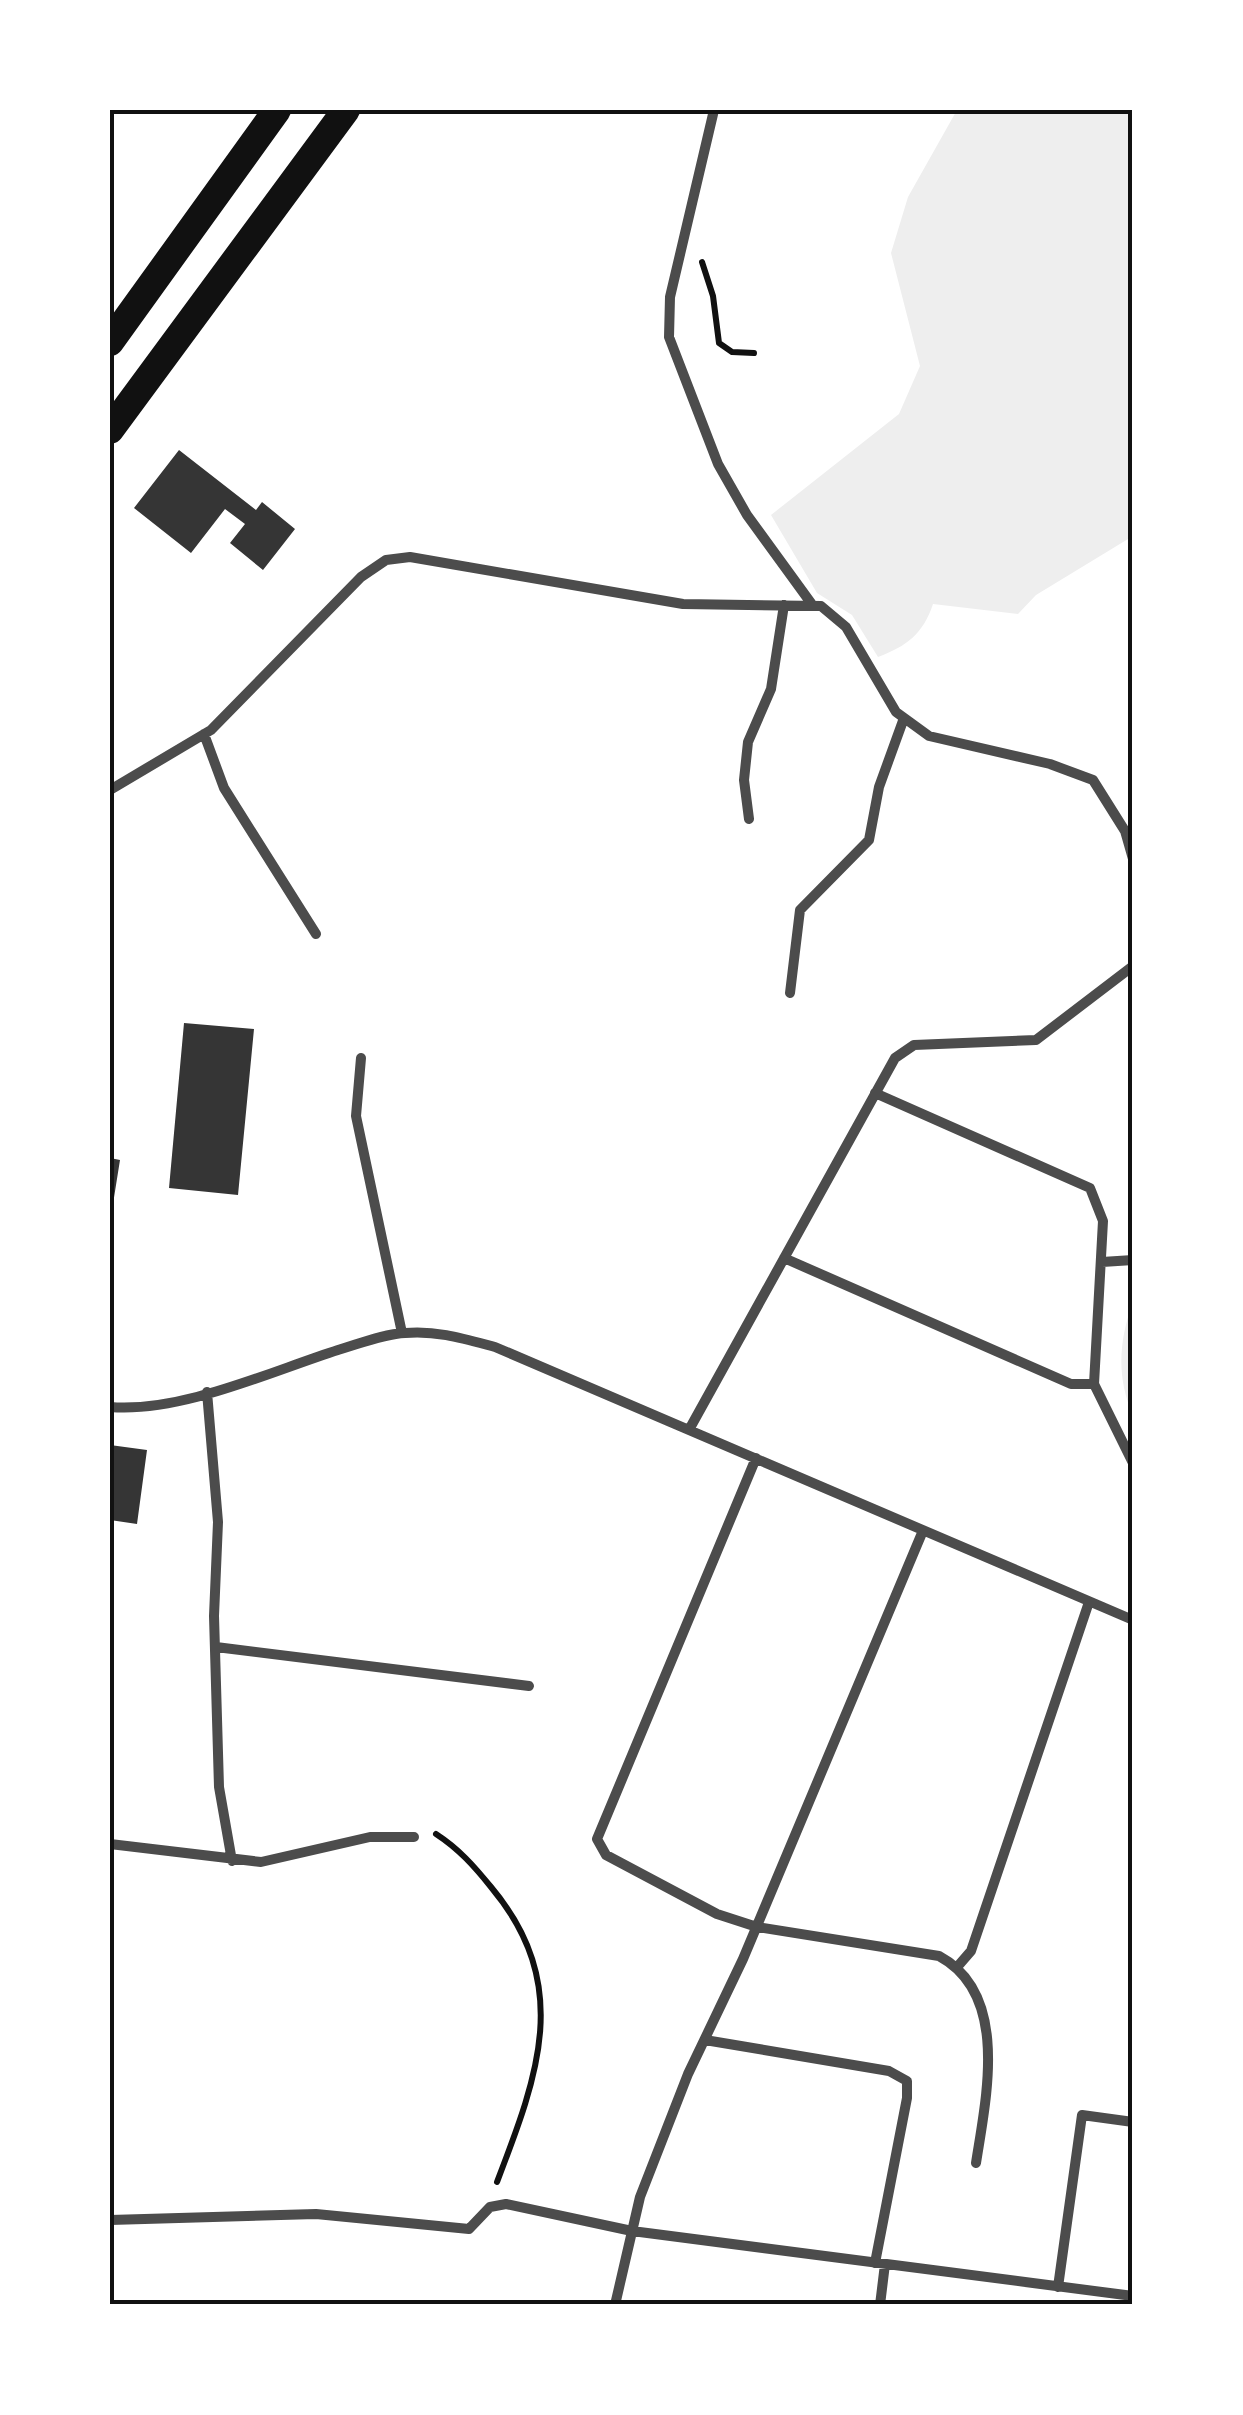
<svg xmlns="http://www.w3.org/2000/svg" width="1243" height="2415" font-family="'Fira Sans',sans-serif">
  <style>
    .green { fill: #eee }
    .building { fill: #353535 }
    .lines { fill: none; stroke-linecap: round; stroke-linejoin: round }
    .path { stroke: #111; stroke-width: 6 }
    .minor { stroke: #4c4c4c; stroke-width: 10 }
    .trunk { stroke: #111; stroke-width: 28 }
    .neatline { fill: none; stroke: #111; stroke-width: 4 }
  </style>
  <rect width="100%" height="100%" fill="#fff"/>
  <path class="green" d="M957,110H1133V536L1036,595L1018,614L933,604C923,634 907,646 878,657L852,615L817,593L771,515L899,414L920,366L891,253L908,197Z
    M1133,1302V1415C1116,1377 1119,1340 1133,1302Z"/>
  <path class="building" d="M179,450L256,510L262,502L295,529L263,570L230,543L245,524L225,509L191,553L134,508Z
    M184,1023L254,1029L238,1195L169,1188Z
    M110,1158L120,1160L112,1210L110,1209Z
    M110,1445L147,1450L137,1524L110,1520Z"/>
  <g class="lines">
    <path class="path" d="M702,262L713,296L719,343L732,352L754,353
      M436,1834C459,1849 474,1866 491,1887C573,1985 538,2075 497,2182"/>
    <path class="minor" d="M714,110L670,297L669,337L718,464L747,515L811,603
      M204,734L224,788L316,934
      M110,790L211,730L361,577L386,560L410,557L683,604L821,606L846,627L896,712L929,736L1050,764L1093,780L1125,831L1133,859
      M749,819L744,780L748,742L771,689L784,605
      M790,993L800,910L869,840L879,787L904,718
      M361,1058L356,1116L402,1333
      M875,1093L1090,1188L1103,1221L1094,1384L1133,1463
      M784,1258L1071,1384H1094
      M1102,1262L1133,1260
      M207,1392L218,1522L214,1616L219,1787L232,1861
      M110,1407C181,1413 269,1372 338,1350C359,1344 383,1334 405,1333C436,1330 465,1339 495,1347L1133,1620
      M690,1428L895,1058L914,1045L1036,1040L1133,966
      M756,1458L597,1839L606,1855L717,1914L757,1927L939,1956C1010,1994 986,2098 976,2163
      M216,1647L529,1686
      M110,1844L261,1862L370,1837H414
      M958,1966L971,1951L1089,1602
      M705,2040L889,2071L907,2081V2098L875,2263
      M110,2220L316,2214L469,2229L490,2207L506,2204L632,2231L1133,2296
      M1058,2287L1082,2115L1133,2122
      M615,2305L640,2197L688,2074L743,1959L922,1533
      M880,2305L885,2264"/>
    <path class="trunk" d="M110,342L277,110
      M110,430L346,110"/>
  </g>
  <rect width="1243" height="2415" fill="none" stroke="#ffffff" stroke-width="225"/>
  <rect x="112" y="112" width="1018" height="2190" class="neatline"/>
</svg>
